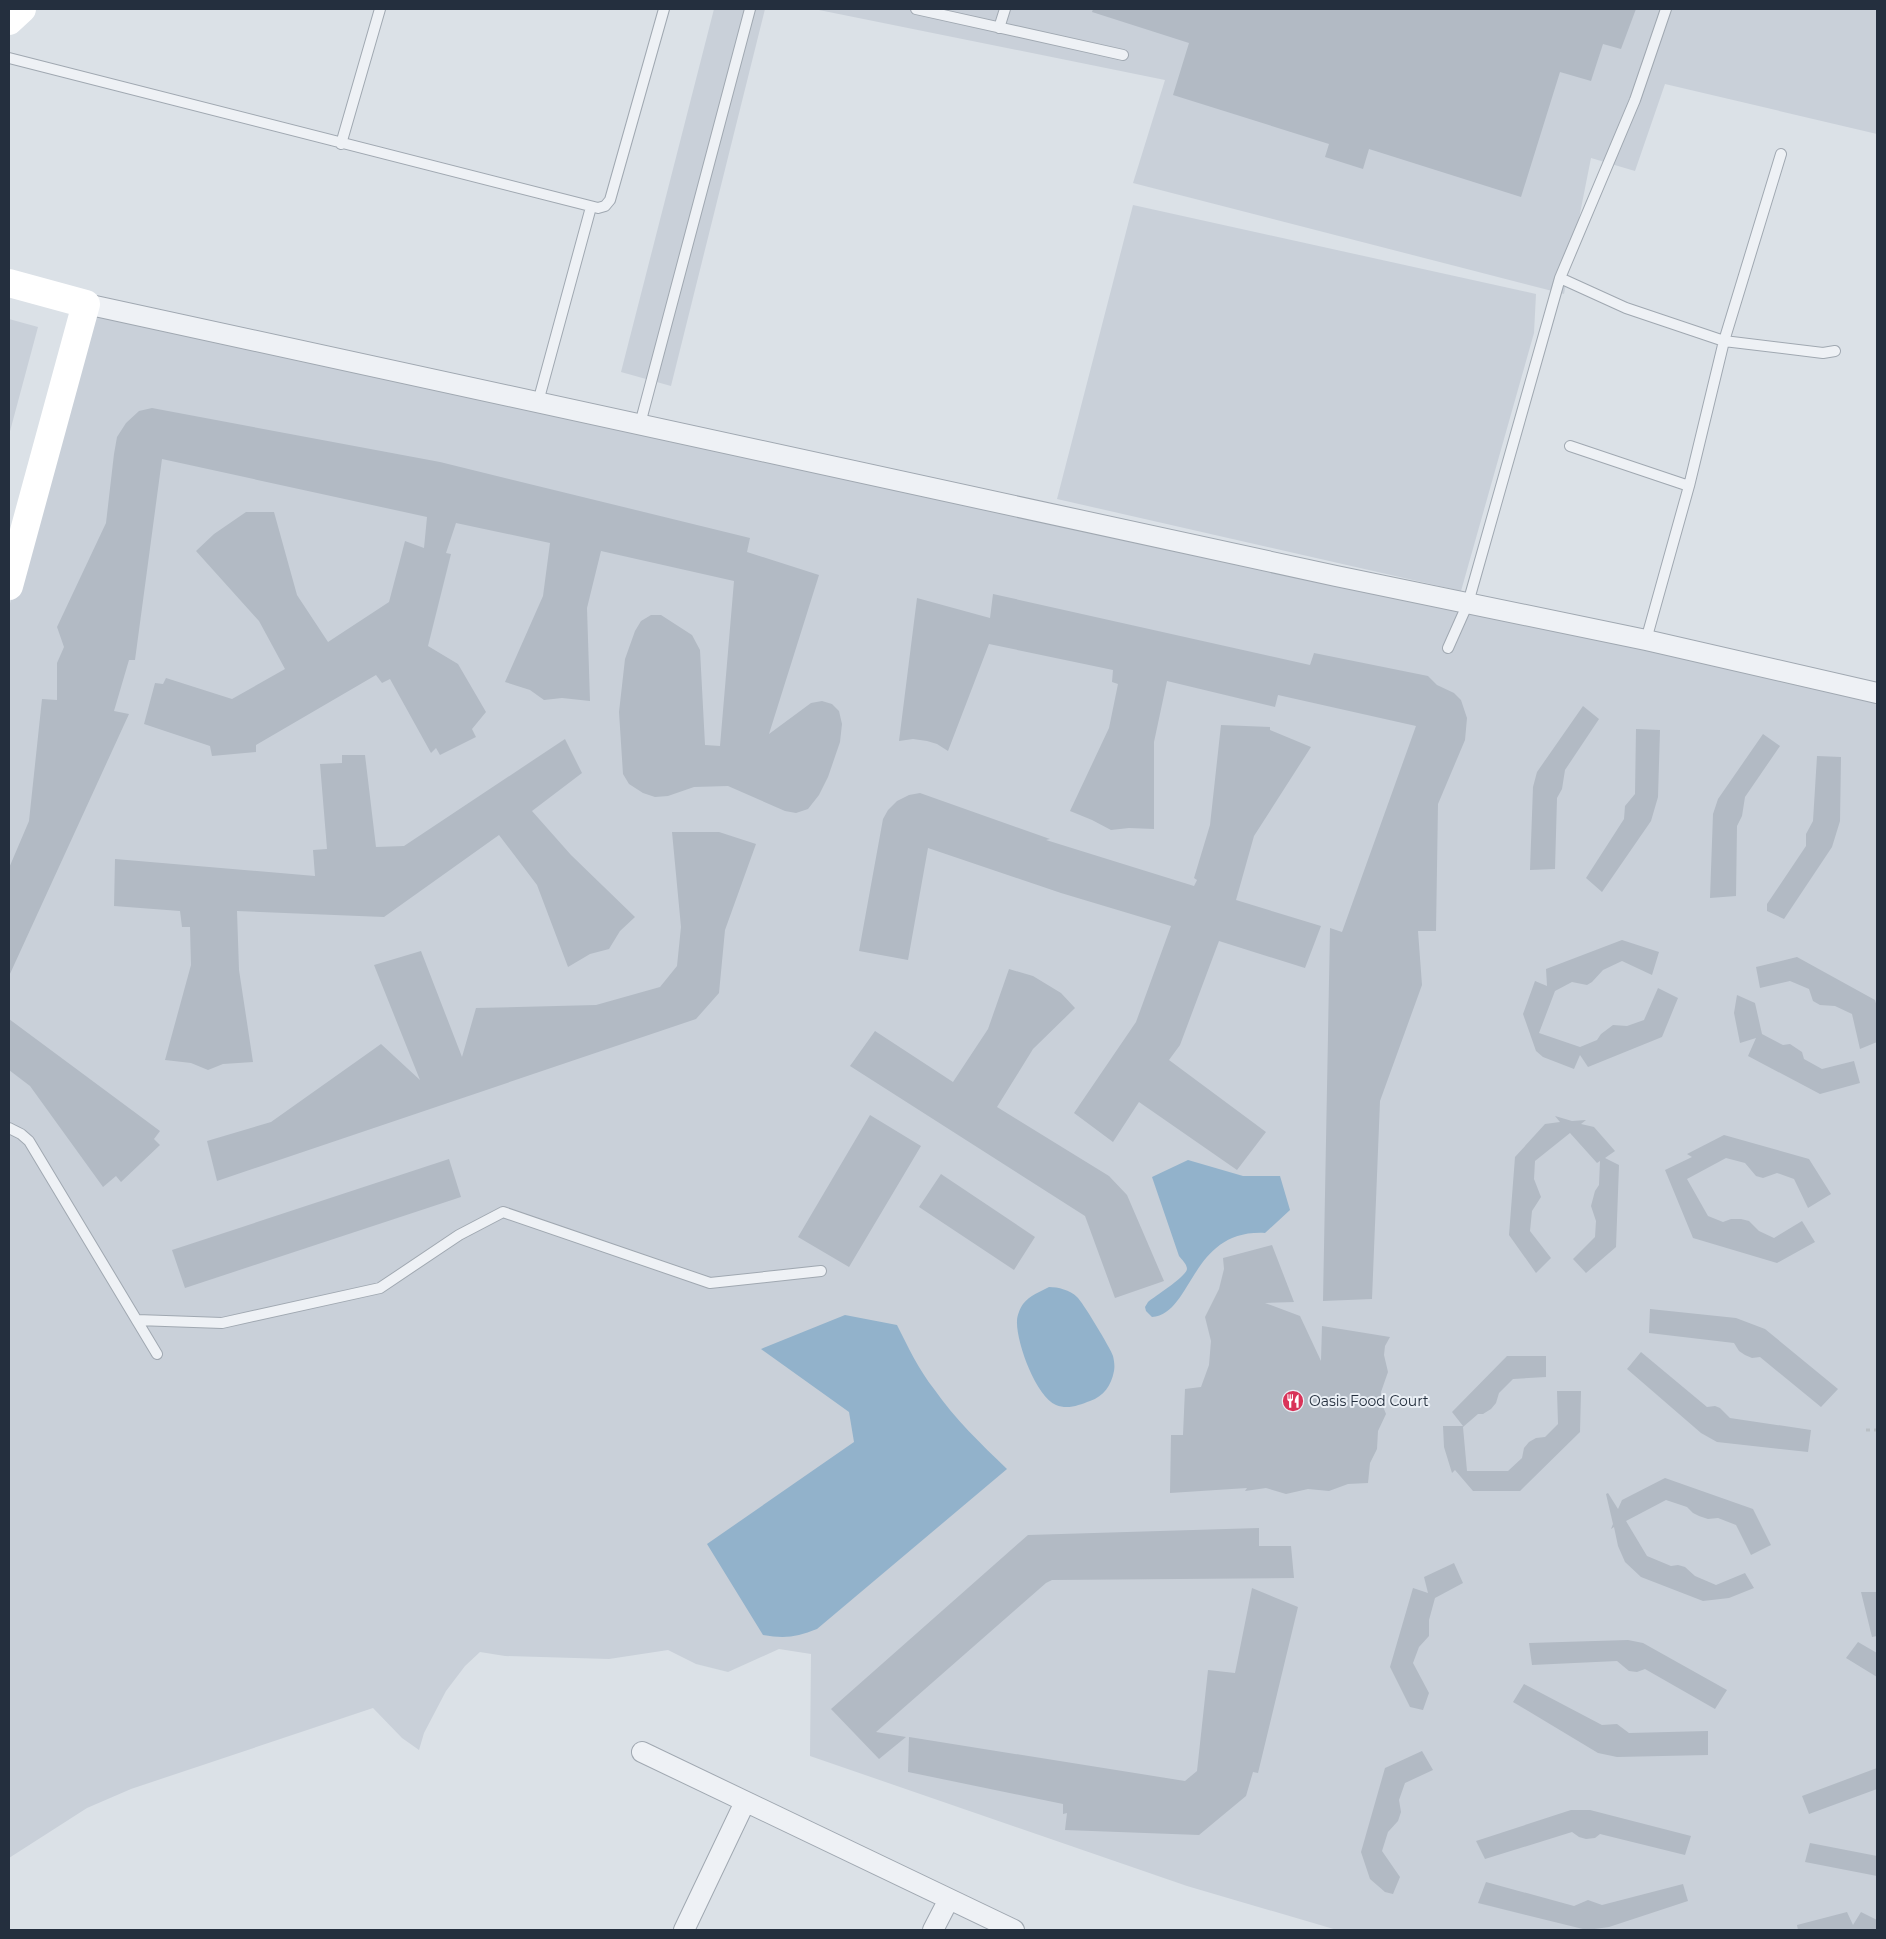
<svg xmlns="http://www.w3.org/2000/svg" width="1886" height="1939" font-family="Montserrat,sans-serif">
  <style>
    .built { fill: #c9d0d9 }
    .water { fill: #92b2cb }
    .building { fill: #b2bac4 }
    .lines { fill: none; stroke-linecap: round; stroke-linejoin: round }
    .lane-casing { stroke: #a0a8b1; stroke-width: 12 }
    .street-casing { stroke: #a0a8b1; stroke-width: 22 }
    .path { stroke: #b9bfc5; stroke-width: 3; stroke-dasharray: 4 4; stroke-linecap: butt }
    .lane { stroke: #eef1f5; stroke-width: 10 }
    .street { stroke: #eef1f5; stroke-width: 20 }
    .secondary { stroke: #fff; stroke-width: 28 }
    .labels { text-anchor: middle; stroke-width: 4; stroke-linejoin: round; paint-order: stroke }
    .poi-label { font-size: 14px; fill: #242f3e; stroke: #eaeff5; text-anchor: start }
  </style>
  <rect width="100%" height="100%" fill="#dbe1e7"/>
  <path class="built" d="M714,9H765L671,386L621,372Z
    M814,9H1877V134L1665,84L1635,171L1591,158L1564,294L1133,183L1165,80Z
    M1133,205L1536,294L1534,333L1461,591L1057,499Z
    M94,314L1877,698V1930H1337L1187,1886L810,1756L811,1654L779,1649L728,1672L696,1664L668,1650L609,1659L505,1656L480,1652L465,1666L446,1691L424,1733L419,1750L402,1738L373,1708L131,1789L87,1808L9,1858V607Z
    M9,319L38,327L9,435Z"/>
  <path class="water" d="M1188,1160L1243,1176H1280L1290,1210L1265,1233C1190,1229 1193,1314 1152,1317L1146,1311L1145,1307L1148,1302C1155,1296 1186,1277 1187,1269C1187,1264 1182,1260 1179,1256L1152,1177Z
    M1049,1287C1058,1287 1070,1290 1077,1297C1082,1301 1111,1349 1113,1356C1114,1361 1115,1365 1114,1371C1111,1386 1104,1396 1090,1401C1079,1405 1068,1410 1056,1405C1036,1397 1016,1342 1017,1321C1017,1316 1020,1308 1023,1304C1030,1295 1040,1292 1049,1287Z
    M845,1315L897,1325C908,1347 919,1370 934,1389C955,1419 981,1444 1007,1469L817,1629C797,1637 785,1639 763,1635L707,1544L854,1442L849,1412L761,1349Z"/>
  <path class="building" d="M1093,9H1636L1621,49L1603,44L1591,81L1560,72L1521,197L1369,149L1363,169L1325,157L1329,144L1173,95L1189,43L1092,12Z
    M152,408L440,462L750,538L747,552L819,575L769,734L811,703L822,701L832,704L839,711L842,724L840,742L828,777L819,795L808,809L796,813L785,811L728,786L694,787L668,796L655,797L643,793L629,784L623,774L619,712L625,659L635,631L641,621L651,615H661L692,635L700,650L705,745L720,746L734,581L601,551L587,608L590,701L562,698L544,700L530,690L505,682L543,596L550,543L456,523L446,553L451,554L428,646L458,664L486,712L472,729L476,737L440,755L436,748L431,753L390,679L382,683L376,675L256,745V752L212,756L210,746L144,724L155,683L163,684L166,678L232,699L285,669L259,621L196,551L214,534L246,512H274L297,595L328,642L389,602L405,541L424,548L427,517L162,459L135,660H129L114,711L129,714L9,976V868L29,821L42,699L57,700V663L64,647L57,627L106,523L114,454L117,437L126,423L139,411Z
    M993,594L1310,665L1314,653L1428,676L1437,685L1454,693L1461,700L1467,718L1465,740L1438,804L1436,931H1418L1422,985L1380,1101L1372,1299L1323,1301L1330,928L1342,932L1416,726L1278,695L1275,707L1167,681L1154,742V829L1129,828L1111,830L1092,820L1070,811L1109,728L1118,684L1112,682L1113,670L989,644L948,751L937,744L927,741L913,739L899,741L917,598L990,618Z
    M1583,706L1599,719L1565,770L1562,789L1557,798L1555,869L1530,870L1533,787L1537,772Z
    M1221,725L1270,727V730L1311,747L1254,836L1236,900L1321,926L1305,968L1219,941L1180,1045L1169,1060L1266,1132L1237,1170L1139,1102L1113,1142L1074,1113L1136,1022L1171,926L1061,893L928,848L908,960L859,951L883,819L888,810L897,801L909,795L920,793L1050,839L1046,840L1194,886L1197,880L1194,878L1210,825Z
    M1636,729L1660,730L1658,797L1651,821L1602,892L1586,878L1624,819L1625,806L1635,794Z
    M1763,734L1780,746L1745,797L1742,816L1737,826L1736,896L1710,898L1713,814L1718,799Z
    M565,739L582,773L532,811L571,855L635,917L620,931L609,949L590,954L568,967L537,885L499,835L384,917L237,911L239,970L253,1062L223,1064L208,1070L191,1063L165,1060L191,965L190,927H182L180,911L114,906L115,859L315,876L313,850L327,849L320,764L342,763V755H365L376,847L404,846Z
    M1817,756L1841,757L1840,821L1832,847L1784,919L1767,911V904L1806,846V834L1813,821Z
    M672,832H719L756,844L725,930L719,993L696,1019L217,1181L207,1141L271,1122L381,1044L420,1080L374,965L421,951L462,1057L476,1008L596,1005L660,987L677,966L681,927Z
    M1622,940L1659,952L1652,975L1622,961L1603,970L1592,982L1587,985L1572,982L1555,991L1539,1033L1580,1047L1597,1040L1601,1034L1613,1025L1627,1026L1644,1020L1658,988L1678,998L1662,1037L1588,1067L1580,1055L1574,1069L1543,1057L1536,1051L1523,1014L1535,981L1547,986L1546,969Z
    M1797,957L1875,1000L1877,1007V1042L1860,1049L1852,1014L1835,1006L1820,1005L1813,1001L1809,989L1790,981L1760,988L1756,967Z
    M1009,969L1033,976L1061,993L1075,1008L1033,1049L997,1107L1109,1176L1127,1195L1164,1281L1115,1298L1085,1216L850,1066L875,1031L953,1082L988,1029Z
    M1737,995L1755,1003L1762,1034L1783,1045L1790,1044L1802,1052L1804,1059L1822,1069L1854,1061L1860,1083L1820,1094L1748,1056L1756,1038L1740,1043L1734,1013Z
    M9,1019L160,1131L154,1139L160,1145L121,1182L116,1176L103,1187L30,1086L9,1070Z
    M870,1115L921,1146L849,1267L798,1237Z
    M1555,1116L1572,1121L1586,1120L1581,1124L1594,1127L1615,1151L1605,1158L1619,1165L1616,1247L1586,1273L1573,1259L1595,1237L1596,1221L1591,1206L1595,1191L1599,1185L1600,1161L1597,1163L1570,1133L1535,1161L1534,1179L1541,1197L1532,1211L1530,1231L1551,1258L1536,1273L1509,1235L1515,1157L1545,1124L1560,1122Z
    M1724,1135L1809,1159L1831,1194L1808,1208L1794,1179L1777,1173L1763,1178L1756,1176L1745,1163L1726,1158L1687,1179L1708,1216L1723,1222L1731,1219H1741L1749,1221L1759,1231L1774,1238L1802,1221L1815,1242L1777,1263L1693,1238L1665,1170L1692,1157L1687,1154Z
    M449,1159L461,1197L185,1288L172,1250Z
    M941,1174L1035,1237L1014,1270L919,1207Z
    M1272,1245L1294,1302L1265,1303L1300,1316L1321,1361L1322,1326L1390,1337L1385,1346L1384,1355L1388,1372L1381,1392L1382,1404L1386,1414L1378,1431L1377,1449L1370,1463L1368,1483L1348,1484L1329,1491L1308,1489L1286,1494L1266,1488L1245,1491L1247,1488L1170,1493L1171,1435H1183L1185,1389L1201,1387L1209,1365L1211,1341L1205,1317L1219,1289L1224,1269L1223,1258Z
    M1650,1309L1736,1318L1765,1329L1838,1389L1821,1407L1760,1357L1752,1358L1745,1355L1739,1351L1734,1343L1649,1333Z
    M1641,1352L1707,1407L1715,1406L1720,1408L1730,1418L1811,1430L1808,1452L1717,1442L1701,1433L1627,1369Z
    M1507,1356H1546V1377L1513,1379L1499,1393L1496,1403L1491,1409L1483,1414H1478L1463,1427L1467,1471H1508L1522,1458L1524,1448L1529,1442L1536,1438L1545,1437L1558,1424L1557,1391H1581L1580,1432L1520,1491H1473L1455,1470L1452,1473L1444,1447L1443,1426H1463L1452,1412Z
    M1665,1478L1753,1509L1771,1545L1751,1555L1736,1525L1718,1518L1708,1519L1699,1516L1693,1513L1687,1507L1666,1500L1626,1521L1647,1556L1671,1566L1678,1565L1685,1567L1695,1576L1716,1585L1745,1573L1754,1588L1729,1598L1703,1601L1641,1577L1625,1562L1618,1546L1614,1527L1611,1529L1613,1524L1606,1494L1608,1493L1618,1509L1622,1500Z
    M1259,1528V1546H1291L1294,1578L1052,1580L1046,1583L876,1732L906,1737L879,1759L831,1709L1028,1535Z
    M1454,1563L1463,1583L1435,1598L1429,1620V1636L1419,1647L1413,1663L1429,1693L1423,1710L1410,1707L1390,1667L1413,1588L1428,1593L1424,1577Z
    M1252,1588L1298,1607L1258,1773L1253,1772L1246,1796L1199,1835L1065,1830L1067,1813L1063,1814V1804L908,1772L909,1737L1185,1781L1197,1771L1208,1670L1235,1673Z
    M1861,1592H1877V1636L1872,1637Z
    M1628,1640L1643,1643L1727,1690L1715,1709L1645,1669L1637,1672L1629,1671L1617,1661L1532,1665L1529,1643Z
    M1858,1642L1877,1653V1677L1846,1658Z
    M1524,1684L1602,1725L1617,1724L1629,1733L1708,1731V1755L1617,1757L1598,1753L1513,1702Z
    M1422,1751L1433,1770L1405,1783L1399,1800L1401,1812L1398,1821L1388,1832L1382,1851L1400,1877L1393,1894L1385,1892L1370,1879L1361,1852L1385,1768Z
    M1877,1768V1789L1809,1814L1802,1796Z
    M1571,1810H1590L1691,1836L1685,1855L1600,1834L1595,1838L1586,1839L1579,1837L1572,1832L1485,1859L1476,1841Z
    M1810,1843L1877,1856V1876L1805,1862Z
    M1486,1882L1574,1906L1588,1900L1602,1905L1683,1884L1688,1901L1609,1927L1587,1930L1478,1903Z
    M1847,1912L1853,1925L1861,1912L1877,1920V1930H1798L1797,1925Z"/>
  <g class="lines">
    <g class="lane-casing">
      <path id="lane" d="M916,9L1123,55
        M999,28L1005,9
        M9,58L598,208L605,206L610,200L664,9
        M341,144L380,9
        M1560,278L1626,308L1724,341L1823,353L1835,351
        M538,402L591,207
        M640,424L750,9
        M1570,446L1689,486
        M1646,640L1689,486L1724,341L1781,154
        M1448,648L1468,603L1560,278L1635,100L1666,9
        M9,1128L21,1134L29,1141L157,1354
        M137,1320L222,1323L380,1288L459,1235L503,1212L710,1283L821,1271"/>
    </g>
    <g class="street-casing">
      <path id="street" d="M86,304L1336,576L1646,640L1877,693
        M642,1752L1014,1930
        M684,1930L745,1802
        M933,1930L949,1899"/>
    </g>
    <path class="path" d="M1866,1430H1877"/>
    <use href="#lane" class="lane"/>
    <use href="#street" class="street"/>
    <path class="secondary" d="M9,21L22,9
      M9,283L86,304L9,586"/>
  </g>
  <defs>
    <g id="restaurant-disc" transform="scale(1.125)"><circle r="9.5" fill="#d93359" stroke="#eaeff5"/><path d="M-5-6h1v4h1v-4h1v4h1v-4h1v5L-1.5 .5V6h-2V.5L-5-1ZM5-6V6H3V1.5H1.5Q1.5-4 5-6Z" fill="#fff"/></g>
  </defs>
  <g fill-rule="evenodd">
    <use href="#restaurant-disc" x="1293" y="1401"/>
  </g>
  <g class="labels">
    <g class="poi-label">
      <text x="1309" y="1406">Oasis Food Court</text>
    </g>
  </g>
  <rect width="1886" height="1939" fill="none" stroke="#242f3e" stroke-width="20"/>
</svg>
